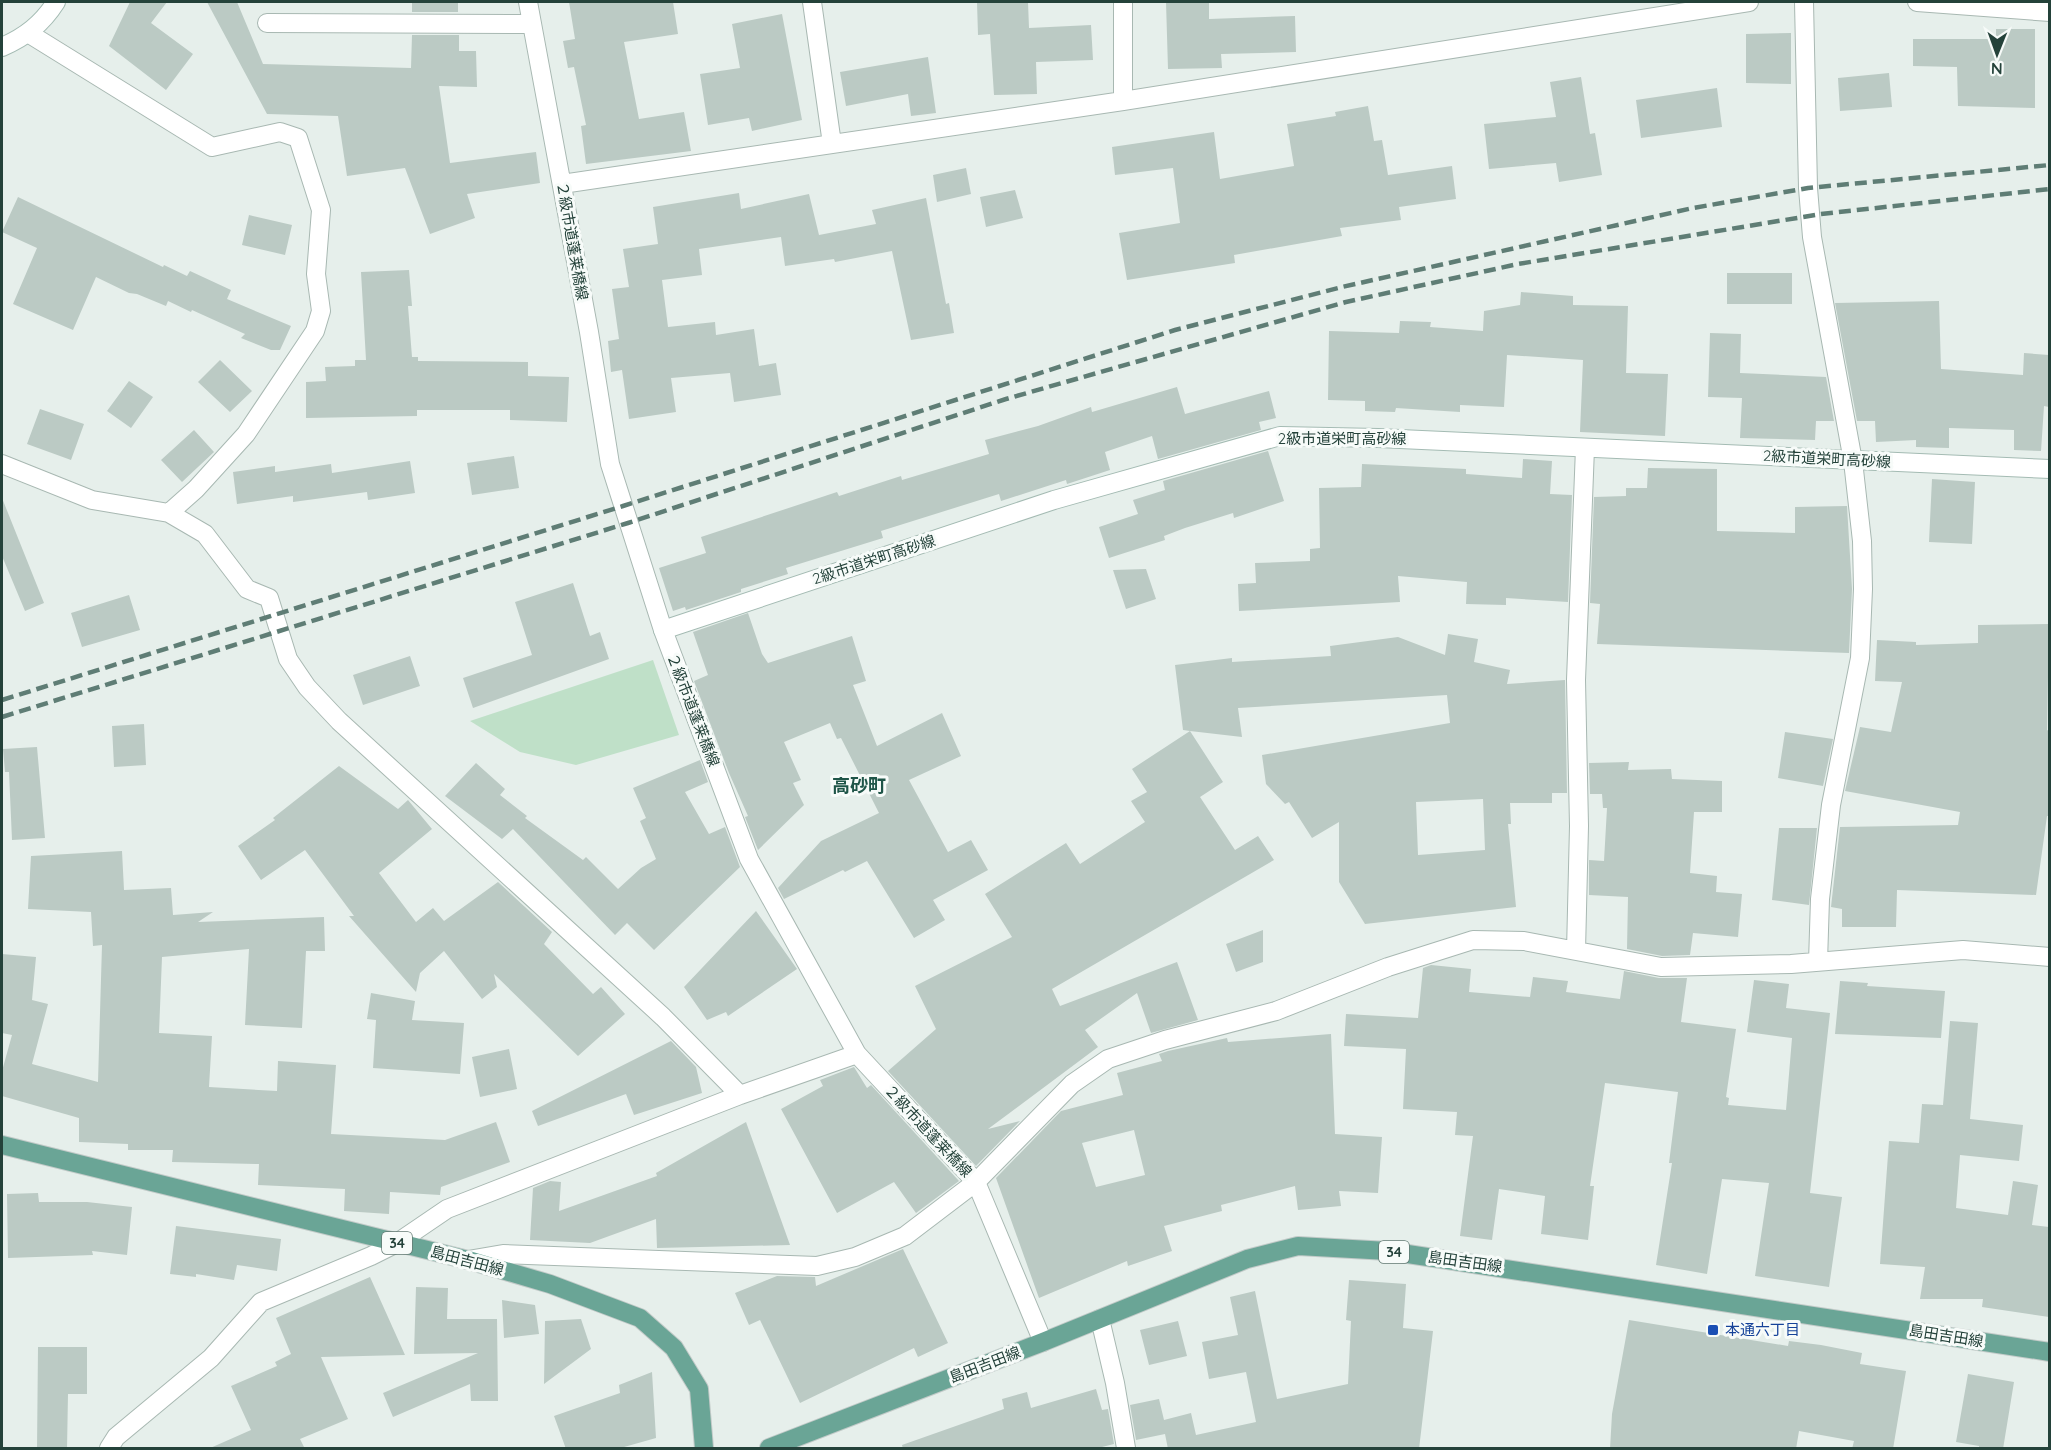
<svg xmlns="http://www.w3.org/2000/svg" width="2051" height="1450" font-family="Quicksand,'Noto Sans JP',sans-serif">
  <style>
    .green { fill: #bfe0c8 }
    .building { fill: #bbcac4; fill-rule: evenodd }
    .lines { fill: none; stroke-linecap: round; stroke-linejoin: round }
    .street-casing { stroke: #a8b8b2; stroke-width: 20 }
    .secondary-casing { stroke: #a4bbb3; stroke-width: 20 }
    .primary-casing { stroke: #c2cac8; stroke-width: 20 }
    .street { stroke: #fff; stroke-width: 18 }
    .secondary { stroke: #fff; stroke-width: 18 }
    .primary { stroke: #6aa596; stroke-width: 18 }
    .rail { stroke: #5f7d75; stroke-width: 4.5; stroke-dasharray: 12 6; stroke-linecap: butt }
    .transit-dot { fill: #1a4fb4; stroke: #f7fbf9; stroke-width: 2 }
    .labels { text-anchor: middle; stroke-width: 6; stroke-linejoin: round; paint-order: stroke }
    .shield { fill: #f7fbf9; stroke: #637a73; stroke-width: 1.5 }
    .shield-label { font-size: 14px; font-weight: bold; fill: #24423a }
    .street-label { font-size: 15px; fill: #24423a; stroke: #f7fbf9 }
    .transit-label { font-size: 15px; fill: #164399; stroke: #f7fbf9; text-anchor: start }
    .quarter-label { font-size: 18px; font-weight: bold; fill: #1f5548; stroke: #f7fbf9 }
  </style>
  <rect width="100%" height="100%" fill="#e6efeb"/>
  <path class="green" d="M653,660L679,735L576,765L520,752L470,721Z"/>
  <path class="building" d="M130,2H167L151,23L193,54L166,90L109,46Z
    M207,2H237L263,64L411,68L412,35H459V51H476L477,87L439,86L450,163L536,152L540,183L467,194L475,218L430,234L405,168L347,176L338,116L267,114Z
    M412,2H458V12H412Z
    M569,2H673L678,34L624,42L639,119L684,112L691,151L586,164L581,126L586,125L574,67L568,68L563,41L575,39Z
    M977,2H1028L1029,28L1091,25L1093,60L1036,62L1037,94L994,95L990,34L978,35Z
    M1166,2H1209V19L1295,16L1296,52L1221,54L1222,68L1168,69Z
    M782,14L802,120L752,131L749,118L708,125L700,74L740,68L732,24Z
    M1996,29H2035V108L1958,106L1957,67L1913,66V39H1996Z
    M1791,33V84L1746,83V34Z
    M928,57L936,113L911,116L908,94L846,106L840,72Z
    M1889,73L1892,107L1840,111L1838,78Z
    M1581,77L1590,134L1595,133L1602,175L1559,182L1556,163L1489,169L1484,124L1556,117L1550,82Z
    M1717,88L1722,127L1641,138L1636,100Z
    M1368,106L1374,141L1382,140L1388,175L1452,166L1456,199L1399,207L1401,220L1340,228L1342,236L1234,255L1235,263L1127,280L1119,233L1180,223L1173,168L1115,175L1112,147L1214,132L1220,179L1294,166L1287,124L1336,116L1335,112Z
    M966,168L971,194L937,202L933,175Z
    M1015,190L1023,218L986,227L980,197Z
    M739,193L741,209L809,194L819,235L876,224L872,210L926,198L946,304L949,303L954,333L911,340L892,251L835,262L834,259L785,266L781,237L699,249L702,275L662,280L668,327L715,322L716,335L754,329L759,366L776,363L781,395L734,402L730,373L671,378L676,412L629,419L622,370L611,372L608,341L619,339L612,289L629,287L623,249L658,244L653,207Z
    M18,197L163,267L164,265L187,276L190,271L231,290L227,299L291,326L280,350H271L241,338L245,334L192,310L191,312L168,301L166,306L137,294L129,293L96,277L73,330L13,304L37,248L2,232Z
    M249,215L292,225L285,255L242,245Z
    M409,270L412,306H408L412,357H418V361L528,362V376L569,377L567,422L510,420V410H417V416L306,418V382L326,381L325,367L355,366V360H366L361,272Z
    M1727,273H1792V304H1727Z
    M1521,292L1573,296V305L1628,306L1626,373L1668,374L1665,436L1580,432L1583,360L1507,355L1504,407L1460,405V412L1396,408L1395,412L1365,411V401L1328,400L1329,331L1399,333L1400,321L1431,322L1430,327L1483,331L1484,311L1520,305Z
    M1939,301L1941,369L2023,375L2024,353L2049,355V407L2044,406L2041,451L2014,450V430L1949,428V448L1916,447V440L1876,442L1875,421H1857L1835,303Z
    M1710,333L1741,334L1740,373L1826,377L1834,421H1816L1815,440L1740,438L1742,398L1708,397Z
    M220,360L252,391L230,412L198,382Z
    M129,381L153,397L131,428L107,411Z
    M1177,387L1185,414L1269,391L1276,418L1259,422L1261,430L1158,459L1152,436L1105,452L1110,470L1067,484L1066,480L1001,501L999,494L881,531L883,538L786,568L788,574L741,589V592L686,610L685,607L673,611L659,568L706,553L701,537L837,492L839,496L901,476L902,480L989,454L985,440L1038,426L1091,407L1092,412Z
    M40,409L84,424L71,460L27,444Z
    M194,430L214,452L182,482L161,460Z
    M1268,451L1284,501L1234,518L1233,513L1185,528L1164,536L1165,540L1109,558L1099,527L1138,514L1133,500L1165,490L1163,481Z
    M514,456L519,488L472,495L467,463Z
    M1523,459L1552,461L1550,494L1572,495L1568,602L1506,598V605L1466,604L1467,582L1398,576L1400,602L1239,611L1238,584L1256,583L1255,563L1310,561V549L1320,548L1319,488L1361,487L1362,464L1466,469V474L1522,478Z
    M410,461L415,493L368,500L367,492L293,502V496L237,504L233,472L275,466V472L331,464L332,473Z
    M1648,468L1717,469V531L1795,533V507L1847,506L1852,589L1849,653L1597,644L1600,604L1590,603L1594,497L1626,496V488H1647Z
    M1932,479L1975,482L1972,544L1929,542Z
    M2,498L44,603L25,611L2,556Z
    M1146,569L1156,599L1126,609L1113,570Z
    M573,583L590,636L600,632L609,659L473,708L463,678L532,655L515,602Z
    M129,595L140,630L82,647L71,613Z
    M748,613L762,654L768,663L852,636L866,681L853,685L877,746L942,713L961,756L909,780L948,852L971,840L988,870L933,900L945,920L914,938L867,861L845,872L843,870L784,899L778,888L821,841L879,813L841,738L837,739L830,723L784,742L801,780L793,783L804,805L758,850L745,817L748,816L729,773L694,681L708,675L693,632Z
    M2049,624L2047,730L2049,731V816H2047L2036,895L1897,890L1896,927H1842V909L1831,907L1840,827L1958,825L1960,812L1845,791L1860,727L1891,732L1902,682L1875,681L1877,640L1916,642V645L1978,643V625Z
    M1448,634L1478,639L1474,662L1510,670L1507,684L1565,680L1567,793H1552V803H1510L1511,824H1508L1516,907L1365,924L1339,882V822L1312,838L1289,802L1285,804L1266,784L1262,755L1450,723L1447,695L1238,708L1242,737L1190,731L1223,782L1200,797L1235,850L1258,836L1274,860L1052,989L1060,1006L1177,962L1198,1020L1151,1033L1137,993L1085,1030L1098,1047L988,1129L1020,1121L976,1166L888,1071L936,1029L915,986L1012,937L985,894L1066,843L1080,864L1145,822L1131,801L1147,792L1132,769L1190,731L1183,730L1175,665L1232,658V662L1331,656L1330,646L1398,637L1445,655ZM1483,799L1485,850L1418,855L1416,802Z
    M410,656L420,686L363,705L353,675Z
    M144,724L146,765L114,767L112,726Z
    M1785,732L1833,739L1823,786L1778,778Z
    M37,747L45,838L12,840L9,772H5L3,749Z
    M700,760L708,782L685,792L709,834L725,827L740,867L654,950L627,923L615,935L513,829L502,839L445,796L476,763L505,789L500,795L527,816L525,818L583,860L586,857L618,889L641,868L656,859L640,821L646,818L633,788Z
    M1629,762L1628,770L1671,769L1672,779L1722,781V812H1694L1690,873L1717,876L1716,892L1742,894L1738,937L1693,933L1690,955L1662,956L1627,949L1628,897L1589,895V860L1604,861L1607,808H1603L1602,794H1590L1589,763Z
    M339,766L398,809L408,800L432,829L379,873L416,922L433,908L444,921L498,882L552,932L544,944L593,994L601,987L625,1014L578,1056L494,974L497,987L482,999L444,951L420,973L416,992L349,916H354L305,850L261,880L238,846L275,820L273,818Z
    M1779,828H1817L1809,905L1772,900Z
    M122,851L124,890L171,888L173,915L213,912L198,922L324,917L325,951H306L302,1028L245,1025L249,949L162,957L159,1033L212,1036L209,1087L277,1091L278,1061L336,1065L331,1134L445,1140L496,1122L510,1162L441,1187L440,1195L390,1192L389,1214L344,1211L345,1189L258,1185L259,1164L172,1162L173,1150H128V1144L79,1142V1118L2,1096V1071L12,1035L2,1033V954L36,957L32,1000L48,1004L32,1064L98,1082L102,945L93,946L91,912L28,909L31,856Z
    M756,911L797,969L728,1016L726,1012L707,1020L684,987Z
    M1263,930V962L1236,972L1226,944Z
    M1431,965L1471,969L1469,992L1530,997L1533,977L1568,981L1566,992L1620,999L1624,971L1659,978H1687L1681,1022L1736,1029L1726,1097L1729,1098L1728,1105L1786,1110L1792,1038L1747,1032L1754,980L1789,984L1786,1008L1830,1013L1810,1193L1842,1197L1829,1287L1755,1276L1769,1183L1722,1179L1707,1274L1656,1265L1672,1163H1669L1678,1092L1605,1083L1590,1186H1594L1588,1240L1541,1234L1545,1196L1499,1189L1492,1240L1460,1236L1473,1136L1455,1135L1457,1112L1403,1109L1406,1049L1344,1046L1346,1014L1418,1018L1423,968Z
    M1840,981L1868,983L1867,986L1945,991L1941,1038L1835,1034Z
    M371,993L415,1001L412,1020L464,1023L460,1074L373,1068L376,1020L367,1019Z
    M1950,1021L1978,1023L1970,1119L2023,1125L2019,1161L1960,1155L1956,1208L2008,1215L2013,1181L2038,1185L2032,1225L2049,1227V1317L1982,1307L1983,1299H1920L1925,1267L1880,1264L1889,1141L1919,1143L1922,1104L1943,1105Z
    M1331,1034L1335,1134L1382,1137L1378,1193L1339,1191L1341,1206L1298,1210L1295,1186L1221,1205L1222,1211L1164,1226L1172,1251L1128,1266L1127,1261L1039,1298L996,1178L1061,1111L1123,1095L1117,1073L1162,1061L1159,1054L1168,1051L1227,1038L1228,1042ZM1134,1130L1145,1175L1096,1187L1082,1143Z
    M671,1041L696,1067L702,1093L634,1115L626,1094L538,1126L532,1111Z
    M509,1049L517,1089L480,1097L472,1057Z
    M854,1067L867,1088L871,1085L959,1181L916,1213L894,1182L837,1213L781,1109L823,1086L820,1080Z
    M746,1122L790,1245L657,1248L656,1219L590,1243L530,1240L533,1188L550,1181L561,1182L559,1211L657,1176L656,1173Z
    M38,1193L39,1202H87L132,1207L127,1255L92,1251L93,1255L8,1258L7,1194Z
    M176,1226L281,1239L277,1271L237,1265L234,1280L196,1274V1277L170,1274Z
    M903,1249L948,1343L918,1357L914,1348L800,1403L760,1320L749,1325L735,1293L777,1276L815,1277L816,1286Z
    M370,1277L405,1355L321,1357L348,1419L300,1439L305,1449H208L251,1430L231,1386L277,1366L275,1362L291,1354L276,1318Z
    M1349,1280L1406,1284L1403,1328L1433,1331L1419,1449H1168L1165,1434L1136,1440L1130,1405L1159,1399L1164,1420L1191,1413L1196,1435L1256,1422L1246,1372L1209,1379L1202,1342L1238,1335L1230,1297L1255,1291L1277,1399L1348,1384L1351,1321L1346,1320Z
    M416,1287L448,1288L447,1319H497L498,1401H471L470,1384L393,1417L383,1393L478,1353L414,1354Z
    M502,1300L535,1305L539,1334L504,1338Z
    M581,1319L591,1349L544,1384L545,1321Z
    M1629,1320L1788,1346L1789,1341L1821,1345L1862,1353L1860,1364L1906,1371L1893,1449H1852L1854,1441L1799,1431L1796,1449H1610L1612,1414Z
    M1178,1321L1187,1356L1149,1365L1140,1330Z
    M38,1347H87V1394H68L67,1449H37Z
    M652,1372L656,1438L617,1449H566L554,1416L620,1393L619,1385Z
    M1968,1374L2014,1382L2003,1449H1979V1446L1956,1442Z
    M1096,1389L1102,1410L1108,1409L1114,1444L1094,1449H903L902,1445L1004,1409L1002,1399L1027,1392L1031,1408Z"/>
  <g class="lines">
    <g class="street-casing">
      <path id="street" d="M528,2L589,332L610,464L663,630L749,859L857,1054L976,1182L1043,1342
        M812,2L832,144
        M1804,2L1808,188L1812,237L1853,461L1862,541L1863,589L1860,658L1831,805L1820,899L1818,962
        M1917,2L2050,12
        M267,23L532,24
        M28,33L212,147L280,132L298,138L321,210L316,274L321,311L315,331L246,434L196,489L169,513
        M1123,101V2
        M562,184L1123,101L1749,2
        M2,464L92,500L169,513L205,534L247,589L269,598L288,659L307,687L339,721L663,1017L740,1095
        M1576,951L1579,826L1576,680L1585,448
        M468,1260L503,1254L817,1266L855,1257L905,1236L976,1182L1072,1084L1108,1059L1165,1040L1276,1011L1388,967L1473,940L1524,941L1661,967L1791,964L1963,950L2050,957
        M1100,1319L1115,1383L1126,1448
        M109,1448L116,1437L211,1358L261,1302L371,1256L397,1243L447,1209L740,1095L857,1054"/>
    </g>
    <g class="secondary-casing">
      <path id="secondary" d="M2,47C25,37 42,24 56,2
        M663,630L1054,500L1280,436L1378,438L2050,469"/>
    </g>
    <g class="primary-casing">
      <path id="primary" d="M2,1145L468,1260L550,1284L640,1318L674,1348L699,1389L704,1448
        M769,1448L1043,1342L1247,1259L1298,1246L1388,1251L2050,1352"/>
    </g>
    <use href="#street" class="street"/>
    <use href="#secondary" class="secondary"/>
    <use href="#primary" class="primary"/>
    <path class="rail" d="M2,700L623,506L1175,330L1342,287L1693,208L1808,188L2050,165
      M2,717L628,523L1006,399L1346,302L1518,264L1821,214L2050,189"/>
  </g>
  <rect class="transit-dot" x="1707" y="1324" width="12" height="12" rx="3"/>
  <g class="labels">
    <g class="shield">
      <rect x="382" y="1232" width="30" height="22" rx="4.5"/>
      <rect x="1379" y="1241" width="30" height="22" rx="4.5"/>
    </g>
    <g class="shield-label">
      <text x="397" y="1248">34</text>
      <text x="1394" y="1257">34</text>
    </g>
    <g class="street-label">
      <text transform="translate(572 241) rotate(80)" y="5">２級市道蓬莱橋線</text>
      <text x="1342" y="444">2級市道栄町高砂線</text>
      <text transform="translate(1827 459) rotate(3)" y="5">2級市道栄町高砂線</text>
      <text transform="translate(874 560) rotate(-18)" y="5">2級市道栄町高砂線</text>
      <text transform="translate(693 710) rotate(69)" y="5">２級市道蓬莱橋線</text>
      <text transform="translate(928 1131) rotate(47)" y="5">２級市道蓬莱橋線</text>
      <text transform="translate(467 1261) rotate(15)" y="5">島田吉田線</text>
      <text transform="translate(1465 1262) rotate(8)" y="5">島田吉田線</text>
      <text transform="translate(1946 1336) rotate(9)" y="5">島田吉田線</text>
      <text transform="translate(985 1365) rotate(-21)" y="5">島田吉田線</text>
    </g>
    <g class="transit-label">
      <text x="1725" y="1335">本通六丁目</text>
    </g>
    <g class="quarter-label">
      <text x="859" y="792">高砂町</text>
    </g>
  </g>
  <rect width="2051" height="1450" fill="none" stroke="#24423a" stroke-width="6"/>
  <g transform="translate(1997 54) rotate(181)" stroke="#f7fbf9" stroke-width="4.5" paint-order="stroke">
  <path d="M0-4.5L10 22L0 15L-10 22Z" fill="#24423a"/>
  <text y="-9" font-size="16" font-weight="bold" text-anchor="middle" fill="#24423a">N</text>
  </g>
</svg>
